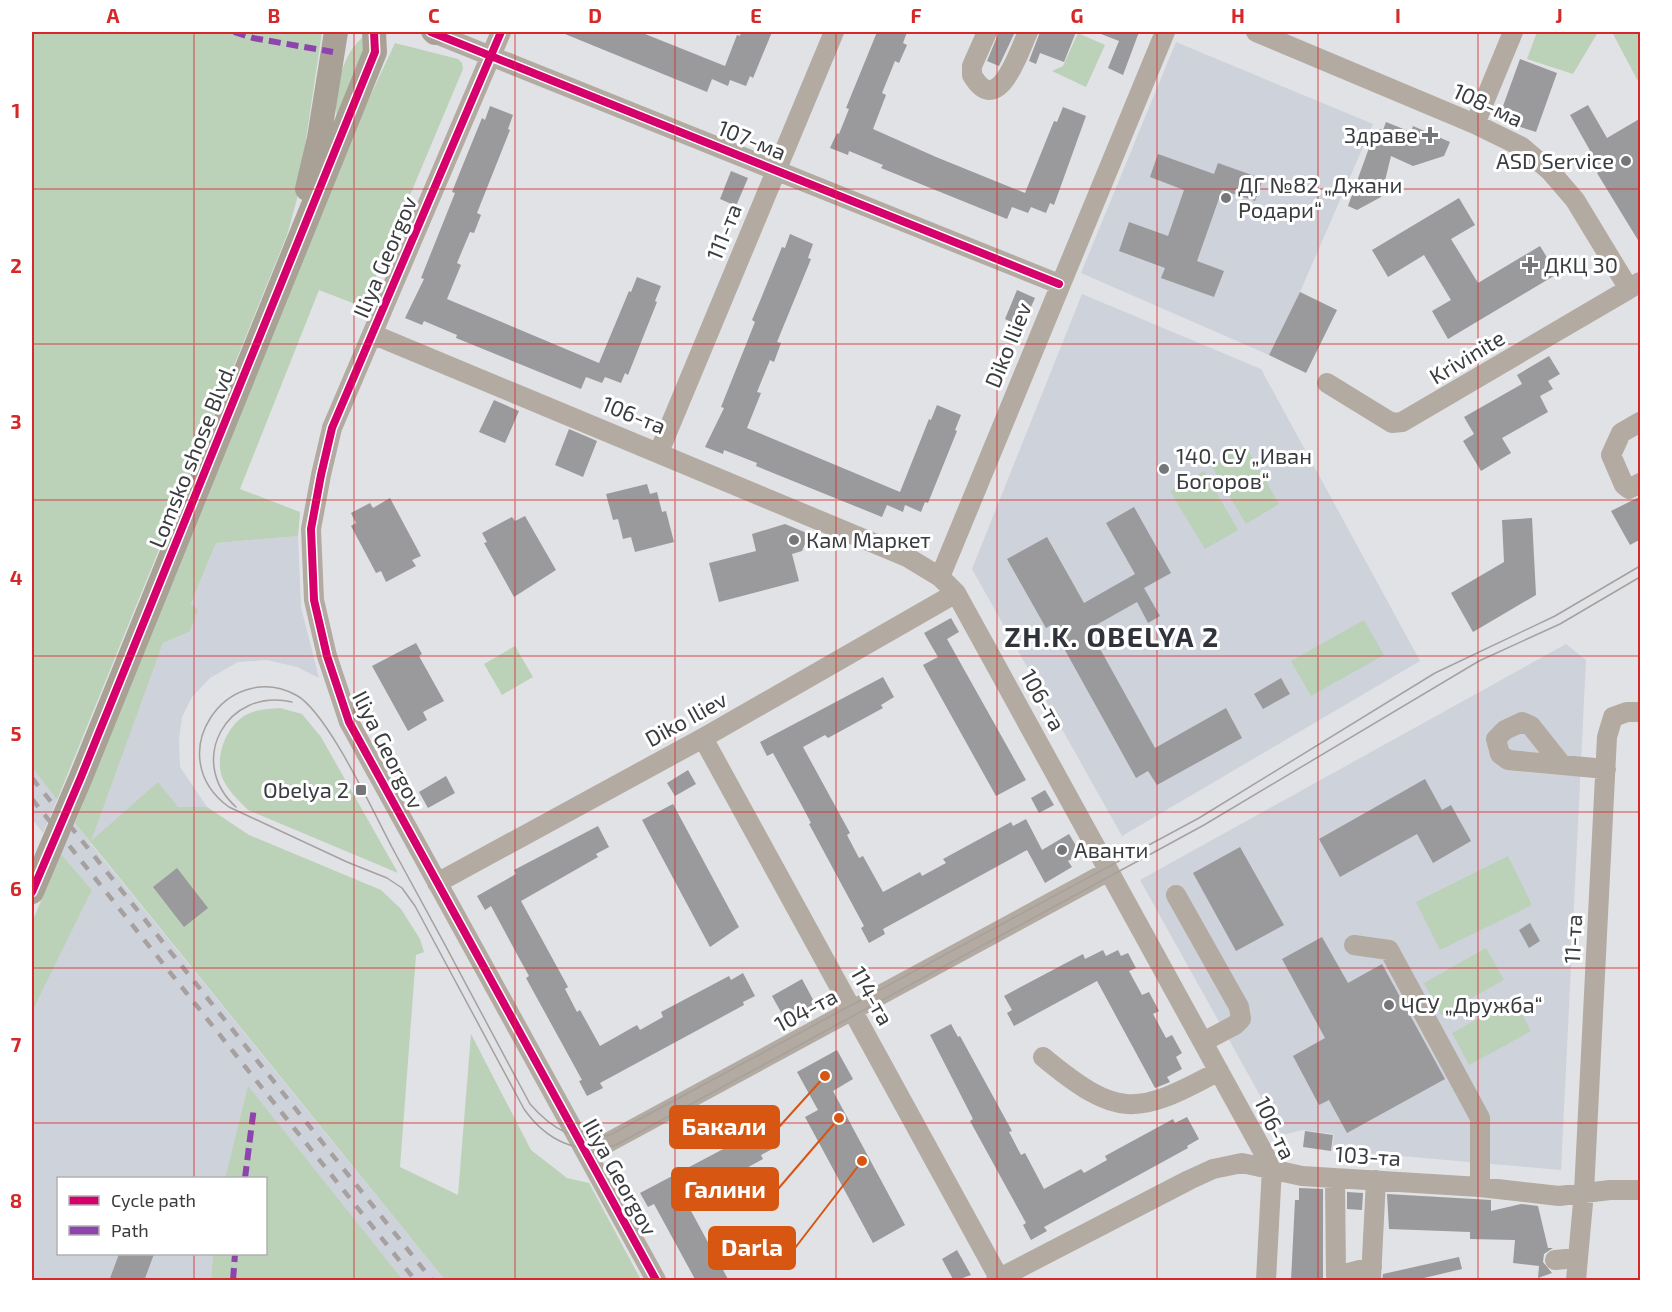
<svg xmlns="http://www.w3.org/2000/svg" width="1672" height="1312" font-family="'Exo 2',sans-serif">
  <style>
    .built { fill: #ced2db }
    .green { fill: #bbd1b8 }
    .building { fill: #9a999b }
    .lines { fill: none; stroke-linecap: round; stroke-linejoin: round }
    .minor { stroke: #b3aaa1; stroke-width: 20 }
    .major { stroke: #aaa196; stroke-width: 24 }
    .tram { stroke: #a6a19f; stroke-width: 1.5 }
    .rail { stroke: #a6a19f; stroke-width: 4.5; stroke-dasharray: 10 10; stroke-linecap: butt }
    .quiet { stroke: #8e44ad; stroke-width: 6; stroke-dasharray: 12 6; stroke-linecap: butt }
    .cycleway-casing { stroke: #fff; stroke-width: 11 }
    .cycleway { stroke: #d6006c; stroke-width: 8 }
    .grid { fill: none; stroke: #d62828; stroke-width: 1.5; stroke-opacity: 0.55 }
    .poi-dot { fill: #747679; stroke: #fff; stroke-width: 2 }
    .labels { text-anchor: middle; stroke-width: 6; stroke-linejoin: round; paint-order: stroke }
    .street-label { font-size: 22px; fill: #3a3c3f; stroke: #fff }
    .poi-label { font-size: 22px; fill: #3a3c3f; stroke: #fff; text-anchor: start }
    .district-label { font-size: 28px; font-weight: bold; letter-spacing: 1.5px; fill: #303339; stroke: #fff }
    .leader { fill: none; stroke: #d75611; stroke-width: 2 }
    .callout-dot { fill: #d75611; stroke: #fff; stroke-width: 2 }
    .callout { fill: #d75611; stroke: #d75611; stroke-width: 2 }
    .callout-label { font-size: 24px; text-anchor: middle; font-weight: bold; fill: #fff }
    .neatline { fill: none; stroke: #d62828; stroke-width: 2 }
    .grid-label { font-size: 20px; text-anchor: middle; font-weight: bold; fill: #d62828 }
  </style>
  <rect width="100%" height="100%" fill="#e0e2e6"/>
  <path class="built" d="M1176,42L1373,124L1300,292L1269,355L1081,273Z
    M1082,294L1261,369L1420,661L1122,836L972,569Z
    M298,536L301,607L319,678L297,667L267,660L238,662L210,678L192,697L182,717L179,740L180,767L207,807H178L90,843L445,1280H403L248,1087L225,1178H58V1254H213L211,1280H32V1012L92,890L61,854L75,823L90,842L163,643L189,632L191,605L216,543Z
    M1566,644L1586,660L1561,1170L1332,1150L1334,1134L1303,1130L1282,1135L1140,880Z
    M32,767L57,800L43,833L32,819Z"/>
  <path class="green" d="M32,32H322L297,199L287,235L57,800L32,767Z
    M1537,32H1598L1573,74L1527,59Z
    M1612,32H1640V85Z
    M1078,33L1105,45L1086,87L1052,71L1063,66Z
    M365,36L366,48L337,121C333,95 342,51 365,36Z
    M395,43L458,59L462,63L463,69L363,307L319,290L240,489L300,512L298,536L216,543L191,604L198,610L189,632L163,643L91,841L158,782L178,807H207L249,835L381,890L401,909L420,939L424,952L416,955L400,1167L458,1195L471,1034L531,1150L567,1178L589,1183L641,1280H445L75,823L348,144Z
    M1245,445L1279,504L1246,524L1211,465Z
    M1204,471L1238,530L1205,549L1170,491Z
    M1364,620L1384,655L1311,696L1291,661Z
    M515,646L533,677L502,695L484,664Z
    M280,708L302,714L321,737L398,873L248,810C238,800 228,791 222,777C215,756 226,728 244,716C255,709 268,709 280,708Z
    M61,854L92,890L32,1012V922Z
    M1508,856L1532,905L1440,950L1416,902Z
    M1486,948L1504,980L1441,1015L1424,983Z
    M1514,999L1531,1031L1469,1065L1452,1033Z
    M248,1086L403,1280H211L213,1254H266V1178H225Z"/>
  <path class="building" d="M560,32H640L725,66L737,35L740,36L741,32H772L753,78L750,76L746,86L730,80L728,86L712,79L707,92Z
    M877,32H907L903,43L907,45L899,63L895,61L882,93L886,95L873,129L936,157L1025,193L1054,121L1057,122L1063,107L1086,116L1054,205L1050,203L1046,213L1031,207L1028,213L1012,207L1007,219L881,168L883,165L849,151L848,155L830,148L837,133L839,134L849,109L846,108Z
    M999,32H1015L999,66L987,61Z
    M1040,32H1076L1064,62L1040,53L1036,64L1029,61Z
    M1096,32H1139L1123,75L1108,68L1119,41Z
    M1520,59L1557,73L1536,132L1498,120Z
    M1588,105L1607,138L1641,118V245L1597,173L1601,170L1570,115Z
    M490,106L513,115L508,129L510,130L477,213L481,215L474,233L470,232L457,263L461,265L447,299L599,363L629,291L631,292L637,277L661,286L655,301L657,302L628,375L625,373L621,383L605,377L602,383L586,377L581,389L456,338L457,335L424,321L422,325L405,318L424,279L421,278L455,193L452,192L460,172L482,118L485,120Z
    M1386,122L1411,132L1413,126L1450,142L1444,156L1413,166L1391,156L1381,197L1357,210L1348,206L1369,148H1371L1379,129L1383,130Z
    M1158,154L1214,174L1218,163L1263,179L1255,201L1222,190L1197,261L1224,271L1214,297L1161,278L1165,268L1119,251L1129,222L1168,236L1184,190L1150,177Z
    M731,171L748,178L736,206L720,199Z
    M1459,198L1475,225L1451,239L1478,283L1540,246L1557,274L1448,339L1432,311L1451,300L1424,255L1388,277L1372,250Z
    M790,234L813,244L808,258L811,259L777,342L781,343L774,362L770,360L757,392L761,393L747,428L900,492L929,419L931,420L937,405L961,415L955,430L957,431L928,503L925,502L921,512L905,505L903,512L887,505L882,517L756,466L757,463L724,450L723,454L705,447L724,408L721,407L755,322L752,320L760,301L782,247L785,248Z
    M1017,290L1035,298L1022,327L1005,319Z
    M1300,292L1337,310L1306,373L1269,355Z
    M1549,356L1560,374L1548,381L1553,389L1540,396L1548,412L1502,438L1511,453L1481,471L1463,441L1474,434L1464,417L1522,384L1517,375Z
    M494,400L519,411L505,443L479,432Z
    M569,429L597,441L583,477L555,465Z
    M647,484L650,494L657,492L662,512L666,511L674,542L635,552L631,537L623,539L618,519L613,520L606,494Z
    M1641,496V539L1630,545L1611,511Z
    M390,498L421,556L412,560L416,566L386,582L381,571L376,573L351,526L356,523L351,513L370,503L373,508Z
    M1134,507L1171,573L1144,588L1160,616L1148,623L1137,602L1089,629L1155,748L1226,708L1242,738L1157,785L1148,771L1136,778L1051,625L1046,628L1007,559L1047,537L1084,603L1135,574L1106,523Z
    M525,516L556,570L514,597L484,543L487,542L482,533L512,517L515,521Z
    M1532,518L1536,595L1473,632L1451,593L1504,562L1502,520Z
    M785,524L809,534L802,551L792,554L799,581L719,602L709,563L756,551L752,534Z
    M951,618L959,632L947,639L1026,780L996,796L923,665L938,657L924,633Z
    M416,643L422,654L419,656L444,701L423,712L427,720L408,731L372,666Z
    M883,677L894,697L881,705L883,708L828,738L825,735L803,747L850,833L847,835L859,858L863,856L883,892L920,872L922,876L946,863L943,859L1011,822L1013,826L1026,819L1042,850L1069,834L1081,854L1068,861L1072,867L1045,883L1027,850L883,929L885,934L869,943L861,928L864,926L809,824L811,823L801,804L773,753L767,756L760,742Z
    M1281,678L1290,694L1263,709L1254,694Z
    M688,770L696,784L675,796L667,783Z
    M446,776L455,793L428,808L419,792Z
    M1425,779L1442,810L1451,805L1471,841L1433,863L1417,834L1340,877L1319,839Z
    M1045,790L1054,805L1039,813L1031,798Z
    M673,804L739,927L710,947L642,820Z
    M598,826L609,847L596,854L598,857L521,901L568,987L565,989L577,1012L580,1010L600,1046L637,1025L640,1030L663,1017L661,1012L729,976L731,980L743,973L755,996L743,1002L744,1005L600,1083L603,1088L587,1096L579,1081L582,1080L526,978L529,976L519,958L491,906L485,910L477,896L516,874L514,870Z
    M1240,847L1284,925L1236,951L1193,873Z
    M177,868L208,908L184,927L153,887Z
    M1530,923L1540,941L1529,948L1519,930Z
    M1322,937L1348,983L1382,964L1445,1079L1347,1133L1329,1100L1319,1105L1293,1056L1325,1038L1282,959Z
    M1103,950L1106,956L1118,950L1121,956L1128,953L1136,968L1129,971L1142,995L1149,992L1159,1011L1153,1014L1166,1038L1172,1035L1182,1053L1176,1057L1182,1069L1167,1077L1170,1082L1155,1088L1097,981L1014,1026L1007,1013L1012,1010L1004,996L1083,954L1085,959Z
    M802,979L817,1007L787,1023L772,996Z
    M951,1024L958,1037L960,1036L1012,1131L1009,1132L1021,1155L1025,1153L1044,1189L1081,1169L1084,1173L1107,1160L1105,1156L1173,1119L1175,1123L1187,1117L1199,1139L1187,1146L1188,1148L1044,1227L1047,1231L1031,1240L1023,1225L1026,1223L970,1121L973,1119L930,1035Z
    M837,1050L853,1079L833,1091L905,1225L873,1243L805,1117L818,1110L797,1072Z
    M763,1128L774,1148L761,1155L763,1159L708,1189L706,1186L684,1198L729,1281H696L654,1204L648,1207L640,1193Z
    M1305,1131L1333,1135L1331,1151L1303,1147Z
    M1299,1188L1323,1189V1281H1291L1295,1200H1299Z
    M1347,1192L1363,1193L1362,1210L1347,1209Z
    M1387,1194L1491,1200V1211L1521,1204L1538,1206L1548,1248H1553L1544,1254L1543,1262L1552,1273L1538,1278L1539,1266L1513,1263L1515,1240L1470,1239V1232L1389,1229Z
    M957,1250L971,1275L954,1281L942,1259Z
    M119,1254H154L144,1281H109Z
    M1459,1257L1462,1269L1411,1281H1382L1383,1274Z"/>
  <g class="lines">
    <path class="minor" d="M431,32L1059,284
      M501,32L332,428L321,475L311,529L314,600L327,656L349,722L656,1280
      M987,32L972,66V75C998,120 1019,51 1028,32
      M1256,32L1475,124L1522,147L1550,171L1575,200L1629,289L1640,282
      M1475,124L1513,32
      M372,334L907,557L940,577L956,593L1272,1168L1266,1280
      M1327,383L1392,423L1402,422L1629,289
      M1640,422L1621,433L1611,455L1624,485L1629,489L1640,483
      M659,452L834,32
      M940,577L1165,32
      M703,738L999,1278
      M1562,765L1531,726L1522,722L1505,730L1496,739L1500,754L1508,760L1606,769
      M437,883L703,738L956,593
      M1176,895L1239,1007L1241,1019L1235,1025L1203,1042
      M1354,945L1389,950L1480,1118V1187
      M1043,1057C1118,1119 1136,1116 1219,1071
      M587,1154L1109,871
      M1335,1178L1336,1276L1372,1267
      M1555,1260L1577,1258
      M1371,1278L1376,1180
      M996,1280L1189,1180L1213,1169L1242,1163L1302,1176L1480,1187L1559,1196L1610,1190H1640
      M1576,1280L1584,1192L1607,737L1613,717L1627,712H1640"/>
    <path class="major" d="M434,32L435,33
      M307,189L319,138L336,32
      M32,892L81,777L375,52L374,32"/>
    <path class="tram" d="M1640,566L1555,616L1435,673L1199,818L610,1135C575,1143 553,1130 530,1104C485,1019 440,935 394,851C375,816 328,712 296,695C227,658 159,756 229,807L347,862L387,878L402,888L415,906L524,1109C546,1140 577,1156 616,1145L1204,825L1479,661L1560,624L1640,577
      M236,807C186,762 226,687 292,702"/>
    <path class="rail" d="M32,778L432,1280
      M32,799L415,1280"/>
    <path class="quiet" d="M234,32L253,38L333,52
      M245,1178L254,1107
      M233,1280L235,1254"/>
    <g class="cycleway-casing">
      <path id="cycleway" d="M431,32L1059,284
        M501,32L332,428L321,475L311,529L314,600L327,656L349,722L656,1280
        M32,892L81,777L375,52L374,32"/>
    </g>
    <use href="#cycleway" class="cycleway"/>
  </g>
  <path class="grid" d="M194,32V1178M354,32V1280M515,32V1280M675,32V1280M836,32V1280M997,32V1280M1157,32V1280M1318,32V1280M1478,32V1280M32,189H1640M32,344H1640M32,500H1640M32,656H1640M32,812H1640M32,968H1640M32,1123H1640M194,1254V1280"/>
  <g class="poi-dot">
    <path d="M1427 126h6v6h6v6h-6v6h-6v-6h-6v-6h6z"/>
    <circle cx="1626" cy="161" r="6"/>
    <circle cx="1226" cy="198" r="6"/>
    <path d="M1527 256h6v6h6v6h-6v6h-6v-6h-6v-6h6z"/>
    <circle cx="1164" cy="469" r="6"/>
    <circle cx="794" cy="540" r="6"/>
    <rect x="355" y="784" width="12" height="12" rx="3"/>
    <circle cx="1062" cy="850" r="6"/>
    <circle cx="1389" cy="1005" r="6"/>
  </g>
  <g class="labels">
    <g class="street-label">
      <text transform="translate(1488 105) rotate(25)" y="8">108-ма</text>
      <text transform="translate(752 140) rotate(22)" y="8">107-ма</text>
      <text transform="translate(724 232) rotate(-68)" y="8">111-та</text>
      <text transform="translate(385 257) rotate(-67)" y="8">Iliya Georgov</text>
      <text transform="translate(1008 345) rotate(-68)" y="8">Diko Iliev</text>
      <text transform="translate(1467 357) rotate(-31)" y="8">Krivinite</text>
      <text transform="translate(634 415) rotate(22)" y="8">106-та</text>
      <text transform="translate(192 456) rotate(-68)" y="8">Lomsko shose Blvd.</text>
      <text transform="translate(1043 700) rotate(61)" y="8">106-та</text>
      <text transform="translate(686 719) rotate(-29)" y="8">Diko Iliev</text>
      <text transform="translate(388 750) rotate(63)" y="8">Iliya Georgov</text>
      <text transform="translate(1573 939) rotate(-87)" y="8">11-та</text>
      <text transform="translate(872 996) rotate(61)" y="8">114-та</text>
      <text transform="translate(806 1010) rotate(-28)" y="8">104-та</text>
      <text transform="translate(1275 1128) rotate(65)" y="8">106-та</text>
      <text transform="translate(1368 1156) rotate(4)" y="8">103-та</text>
      <text transform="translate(620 1177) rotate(61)" y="8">Iliya Georgov</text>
    </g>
    <g class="poi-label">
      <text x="1418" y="143" text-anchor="end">Здраве</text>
      <text x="1614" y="169" text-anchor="end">ASD Service</text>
      <text x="1238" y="193">ДГ №82 „Джани<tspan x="1238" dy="25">Родари“</tspan></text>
      <text x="1544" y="273">ДКЦ 30</text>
      <text x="1176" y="464">140. СУ „Иван<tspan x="1176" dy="25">Богоров“</tspan></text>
      <text x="806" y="548">Кам Маркет</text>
      <text x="349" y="798" text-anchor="end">Obelya 2</text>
      <text x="1074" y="858">Аванти</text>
      <text x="1401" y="1013">ЧСУ „Дружба“</text>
    </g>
    <g class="district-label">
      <text x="1112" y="647">ZH.K. OBELYA 2</text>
    </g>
  </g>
  <path class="leader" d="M825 1076L779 1127M839 1118L778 1189M862 1161L795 1248"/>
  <g class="callout-dot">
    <circle cx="825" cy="1076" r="6"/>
    <circle cx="839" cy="1118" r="6"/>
    <circle cx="862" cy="1161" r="6"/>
  </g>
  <g class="callout">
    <rect x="670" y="1106" width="109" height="42" rx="6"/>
    <rect x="672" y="1168" width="106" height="42" rx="6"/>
    <rect x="709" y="1227" width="86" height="42" rx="6"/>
  </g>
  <g class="callout-label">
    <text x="724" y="1135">Бакали</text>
    <text x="725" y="1198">Галини</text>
    <text x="752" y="1256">Darla</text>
  </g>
  <rect width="1672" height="1312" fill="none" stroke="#ffffff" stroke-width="66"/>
  <rect x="57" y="1177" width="210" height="78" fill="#ffffff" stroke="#b0b1b2" stroke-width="1.5"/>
  <rect x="69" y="1196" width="30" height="9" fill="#d6006c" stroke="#b0b1b2" stroke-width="1.5"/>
  <text x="111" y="1207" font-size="18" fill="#3a3c3f">Cycle path</text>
  <rect x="69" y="1226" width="30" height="9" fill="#8e44ad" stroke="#b0b1b2" stroke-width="1.5"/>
  <text x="111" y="1237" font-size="18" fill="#3a3c3f">Path</text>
  <rect x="33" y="33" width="1606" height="1246" class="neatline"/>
  <g class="grid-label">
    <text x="113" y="23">A</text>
    <text x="274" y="23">B</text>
    <text x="434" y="23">C</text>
    <text x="595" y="23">D</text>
    <text x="756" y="23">E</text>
    <text x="916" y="23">F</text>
    <text x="1077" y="23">G</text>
    <text x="1238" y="23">H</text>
    <text x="1398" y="23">I</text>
    <text x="1559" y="23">J</text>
    <text x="16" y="118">1</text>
    <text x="16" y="273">2</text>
    <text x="16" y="429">3</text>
    <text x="16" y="585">4</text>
    <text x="16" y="741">5</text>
    <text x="16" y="896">6</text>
    <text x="16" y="1052">7</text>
    <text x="16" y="1208">8</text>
  </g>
</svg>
